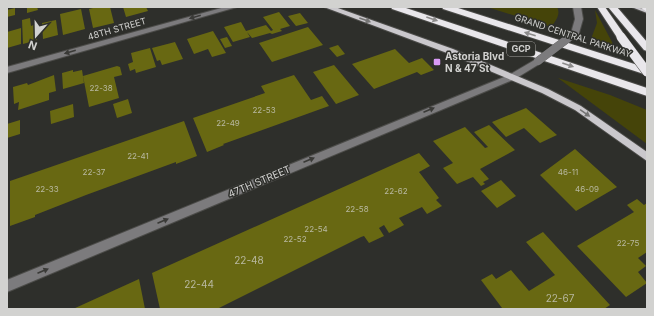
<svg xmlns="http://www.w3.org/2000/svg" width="654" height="316" font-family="Inter,sans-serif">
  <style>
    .green { fill: #454409 }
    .building { fill: #686812 }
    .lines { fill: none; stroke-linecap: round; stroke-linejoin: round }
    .minor-casing { stroke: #4c4c49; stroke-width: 2 }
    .major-casing { stroke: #4c4c49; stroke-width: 2 }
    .highway-casing { stroke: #4c4c49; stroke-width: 2 }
    .minor { fill: #7c7b7d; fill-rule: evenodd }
    .major { fill: #cac8cc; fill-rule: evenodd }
    .highway { fill: #e9e7eb; fill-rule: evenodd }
    .minor-bridge-casing { stroke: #4c4c49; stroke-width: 8; stroke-linecap: butt }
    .highway-bridge-casing { stroke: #4c4c49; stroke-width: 10; stroke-linecap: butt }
    .minor-bridge { stroke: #7c7b7d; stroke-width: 8 }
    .highway-bridge { stroke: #e9e7eb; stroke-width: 9 }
    .oneway { fill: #3a3a37 }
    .oneway2 { fill: #8c8b8b }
    .oneway3 { fill: #747473 }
    .poi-dot { fill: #d99af7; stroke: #2e2f2b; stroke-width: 1.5 }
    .labels { text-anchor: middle; stroke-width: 3; stroke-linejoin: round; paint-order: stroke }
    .number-label { font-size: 8px; fill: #b8b8a0 }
    .far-street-label { font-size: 9px; fill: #d2d2d0; stroke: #2e2f2b }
    .shield { fill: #2e2f2b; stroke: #a1a19e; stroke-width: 1 }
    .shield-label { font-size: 9px; font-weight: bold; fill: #d2d2d0 }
    .poi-label { font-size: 10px; font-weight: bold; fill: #d2d2d0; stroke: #2e2f2b; text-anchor: start }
    .street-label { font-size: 10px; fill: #d2d2d0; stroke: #2e2f2b }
    .near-number-label { font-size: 10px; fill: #b8b8a0 }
  </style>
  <rect width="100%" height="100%" fill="#2e2f2b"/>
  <path class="green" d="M487,7H557C561,14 556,21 551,27Z
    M595,10L612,42L614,47L591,39L597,23Z
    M558,78L610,95L647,110V144Z"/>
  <path class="building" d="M27,7H37L38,10L27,13Z
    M97,7H110L114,23L93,28L89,9Z
    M123,7H146L148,11L126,17Z
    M15,8V15L7,17V10Z
    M81,9L85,29L63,35L60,14Z
    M279,12L290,26L280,29L282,31L272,34L270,33L252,38L247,32L250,37L233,42L224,27L241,22L246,31L266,25L271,31L273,30L263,17Z
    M300,13L308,23L296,26L288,16Z
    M30,18L31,26L36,24L37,40L23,44L22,20Z
    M56,20L58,35L43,39L42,23Z
    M308,27L323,45L272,62L259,43Z
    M21,28V44L7,48V32Z
    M213,31L226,53L212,57L208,49L194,54L187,39Z
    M227,37L232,46L225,48L220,39Z
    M175,42L183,59L162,65L160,60L157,61L152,48Z
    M338,45L345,54L337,57L329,48Z
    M150,48L156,67L136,73L135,69L130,71L128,64L133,62L131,53Z
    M395,49L409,63L422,58L434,70L421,75L417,72L374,89L352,64Z
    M334,65L359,95L336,104L313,72Z
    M117,66L120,67L122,75L114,77L119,98L89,107L83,76Z
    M73,70V72L82,70L84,83L63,89L62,73Z
    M54,75L56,91L49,93V100L18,110L19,102L14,104L13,87L27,83L28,85Z
    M294,75L311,100L322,96L329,106L226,143L223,144L224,145L207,152L193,118L265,93L261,86Z
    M128,99L132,113L117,118L113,104Z
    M73,104L74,117L51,124L50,111Z
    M526,108L541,121L557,135L540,143L524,128L506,137L492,122Z
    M20,120V134L7,138V124Z
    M184,121L197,156L176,164V162L86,195L35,215V217L10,226V181Z
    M489,125L515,150L480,169L489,179L483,182L485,184L481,186L473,177L457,184L443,168L453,163L433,141L465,127L485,148L488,147L474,132Z
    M575,149L617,187L576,211L540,175Z
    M419,153L430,166L419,172L439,198L436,200L442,206L427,214L422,207L399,218L404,225L389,233L384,225L379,228L384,236L369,243L364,236L361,237L217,309H160L152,273Z
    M501,180L516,196L497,208L481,191Z
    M637,199L644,205L647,203V252L638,258L646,266L638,272L647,283L626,297L577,246L634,212L627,205Z
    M543,232L610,305L604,309H500L502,308L481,280L492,274L496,279L511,270L529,291L555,275L526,242Z
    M139,279L145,309H73Z"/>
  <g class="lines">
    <g class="minor-casing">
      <path id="minor" d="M225,7H237L7,73V67Z
        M573,7H581L583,19L579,33L575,35L571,33L575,19Z
        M538,58L541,59V63L515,79L7,292V280L509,75Z"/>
    </g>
    <g class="major-casing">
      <path id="major" d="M324,7H335L453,49L548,89L581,106L647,152V161L575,110L542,93L447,53Z
        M632,7L647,9V13L634,8Z"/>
    </g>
    <g class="highway-casing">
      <path id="highway" d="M391,7H403L647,88V96L392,9Z
        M442,7H455L647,68V75L443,9Z
        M597,7H605L626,37L624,39H618Z
        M608,7H617L647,42V51L644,50Z
        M640,7H647V12Z"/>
    </g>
    <use href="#minor" class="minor"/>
    <use href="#major" class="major"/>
    <use href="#highway" class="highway"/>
    <g class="minor-bridge-casing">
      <path id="minor-bridge" d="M538,61L575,33"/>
    </g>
    <g class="highway-bridge-casing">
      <path id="highway-bridge" d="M621,37L647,72"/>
    </g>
    <use href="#minor-bridge" class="minor-bridge"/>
    <use href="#highway-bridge" class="highway-bridge"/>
  </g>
  <defs><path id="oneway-solid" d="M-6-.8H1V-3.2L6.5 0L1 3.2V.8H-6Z"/></defs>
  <g class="oneway">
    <use href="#oneway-solid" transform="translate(195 17) rotate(164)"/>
    <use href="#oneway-solid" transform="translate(70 52) rotate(164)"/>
    <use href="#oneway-solid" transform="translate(429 110) rotate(-23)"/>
    <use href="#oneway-solid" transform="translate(309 160) rotate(-23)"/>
    <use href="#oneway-solid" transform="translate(163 221) rotate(-23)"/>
    <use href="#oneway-solid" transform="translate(43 271) rotate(-23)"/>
  </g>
  <g class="oneway2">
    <use href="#oneway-solid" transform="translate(432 19) rotate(19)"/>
    <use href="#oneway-solid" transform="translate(530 34) rotate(-162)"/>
    <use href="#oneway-solid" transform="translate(568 65) rotate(19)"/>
  </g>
  <g class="oneway3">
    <use href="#oneway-solid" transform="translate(365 20) rotate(20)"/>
    <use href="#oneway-solid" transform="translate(585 113) rotate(35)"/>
  </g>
  <rect class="poi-dot" x="433" y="58" width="8" height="8" rx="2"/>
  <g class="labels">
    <g class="number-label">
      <text x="101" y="91">22-38</text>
      <text x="264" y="113">22-53</text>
      <text x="228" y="126">22-49</text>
      <text x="138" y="159">22-41</text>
      <text x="94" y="175">22-37</text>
      <text x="568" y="175">46-11</text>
      <text x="47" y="192">22-33</text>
      <text x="587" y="192">46-09</text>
      <text x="396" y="194">22-62</text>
      <text x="357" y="212">22-58</text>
      <text x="316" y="232">22-54</text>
      <text x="295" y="242">22-52</text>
      <text x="628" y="246">22-75</text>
    </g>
    <g class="far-street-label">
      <text transform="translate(117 29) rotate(-16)" y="3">48TH STREET</text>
      <text transform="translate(573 36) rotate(18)" y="3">GRAND CENTRAL PARKWAY</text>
    </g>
    <rect class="shield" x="507" y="42" width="28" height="14" rx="3"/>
    <g class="shield-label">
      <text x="521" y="52">GCP</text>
    </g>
    <g class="poi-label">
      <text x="445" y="60">Astoria Blvd<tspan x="445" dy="12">N &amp; 47 St</tspan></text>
    </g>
    <g class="street-label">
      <text transform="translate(259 181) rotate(-23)" y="4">47TH STREET</text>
    </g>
    <g class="near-number-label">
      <text x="249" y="264">22-48</text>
      <text x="199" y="288">22-44</text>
      <text x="560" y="302">22-67</text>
    </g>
  </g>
  <rect width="654" height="316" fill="none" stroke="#d2d2d0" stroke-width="16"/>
  <g transform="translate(36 36) rotate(200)" stroke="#2e2f2b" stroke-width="3" paint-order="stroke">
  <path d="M0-3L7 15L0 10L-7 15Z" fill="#d2d2d0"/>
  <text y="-6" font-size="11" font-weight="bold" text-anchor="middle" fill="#d2d2d0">N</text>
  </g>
</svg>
